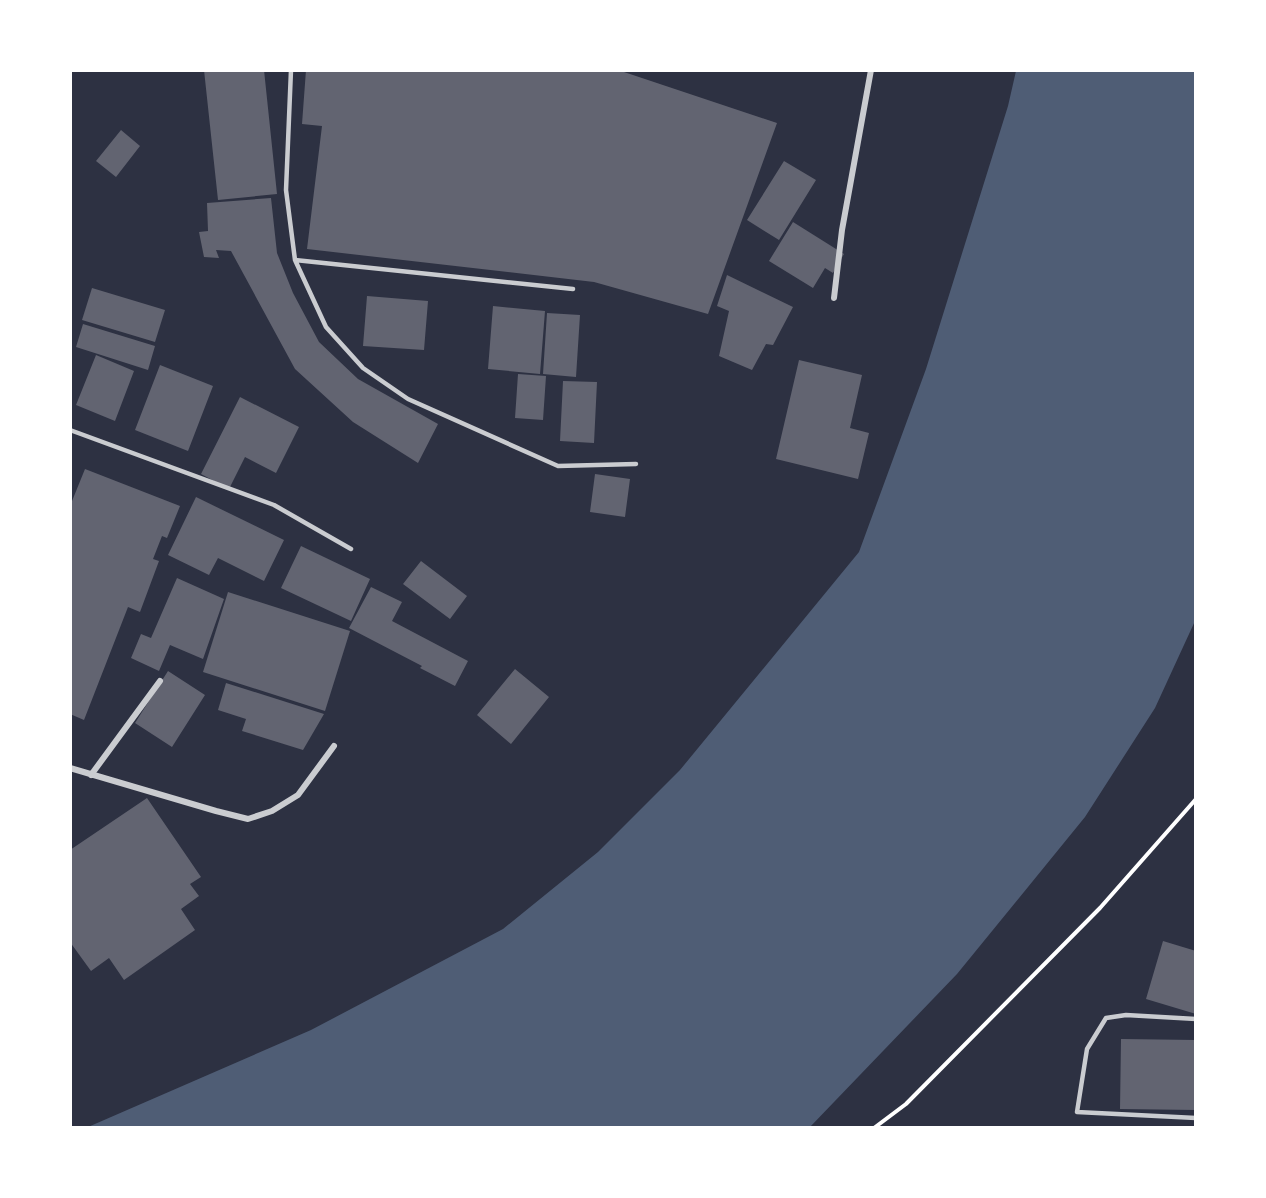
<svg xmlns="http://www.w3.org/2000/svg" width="1266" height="1198" font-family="'Libre Baskerville',serif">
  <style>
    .water { fill: #4f5d75 }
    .building { fill: #626471 }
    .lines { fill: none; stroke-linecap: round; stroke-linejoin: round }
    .path { stroke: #fff; stroke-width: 4 }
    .service { stroke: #caccd0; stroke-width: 4.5 }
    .minor { stroke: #caccd0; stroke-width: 6 }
  </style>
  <rect width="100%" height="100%" fill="#2d3142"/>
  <path class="water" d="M1016,71H1195V621L1155,708L1085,817L957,974L810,1127H88L311,1030L503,929L598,852L680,770L859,552L926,369L1008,106Z"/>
  <path class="building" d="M204,70H264L277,194L218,200Z
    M306,70H618L777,123L708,314L594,282L307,249L322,126L302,124Z
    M121,130L140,146L116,177L96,161Z
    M784,161L816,180L779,240L747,220Z
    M271,198L277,253L293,293L319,342L358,379L438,424L418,463L353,422L295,369L231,251L216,250L219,258L204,257L199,232L208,231L207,203Z
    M793,222L844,254L833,273L825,268L813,288L769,261Z
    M727,275L793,307L773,345L766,344L752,370L719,356L729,311L717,306Z
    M92,288L165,310L155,342L82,320Z
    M367,296L428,301L424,350L363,346Z
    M493,306L545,311L540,374L488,369Z
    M547,313L580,315L576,377L543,374Z
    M83,324L155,346L148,370L76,347Z
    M96,355L134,371L115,421L76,405Z
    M799,360L862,375L850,428L869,433L858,479L776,459Z
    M160,365L213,386L188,451L135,430Z
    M518,374L546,376L543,420L515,418Z
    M563,381L597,382L594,443L560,441Z
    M240,397L299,427L276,473L245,457L229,489L201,474Z
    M85,469L180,506L167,538L162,536L153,559L159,561L140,612L128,607L84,720L70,714V506Z
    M595,474L630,479L625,517L590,512Z
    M196,497L284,540L264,581L218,558L209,575L168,555Z
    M301,546L370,579L351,621L281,588Z
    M421,561L467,596L450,619L403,584Z
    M177,578L224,599L203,659L170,645L159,671L131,658L141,634L151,638Z
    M371,587L402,602L392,621L468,661L455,686L420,668L422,666L349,628Z
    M228,592L350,631L325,711L203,672Z
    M515,669L549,697L511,744L477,715Z
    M168,671L205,695L172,747L135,723Z
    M226,683L324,714L303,750L242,731L246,719L218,710Z
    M147,798L201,877L190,884L199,896L181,909L195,930L124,980L109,958L91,971L70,942V850Z
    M1163,941L1196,951V1014L1146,999Z
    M1121,1039L1196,1040V1110L1120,1109Z"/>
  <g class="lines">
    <path class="path" d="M874,1128L906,1104L1100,908L1196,799"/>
    <path class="service" d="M291,70L286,190L295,260L326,327L363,368L408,399L558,466L636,464
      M295,260L573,289
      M70,430L274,505L351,549
      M1196,1019L1126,1015L1106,1018L1087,1049L1077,1112L1196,1118"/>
    <path class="minor" d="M834,298L842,230L871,70
      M70,768L216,811L248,819L272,811L298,795L334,746
      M91,775L160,681"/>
  </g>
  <rect width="1266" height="1198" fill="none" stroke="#ffffff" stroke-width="144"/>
</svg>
